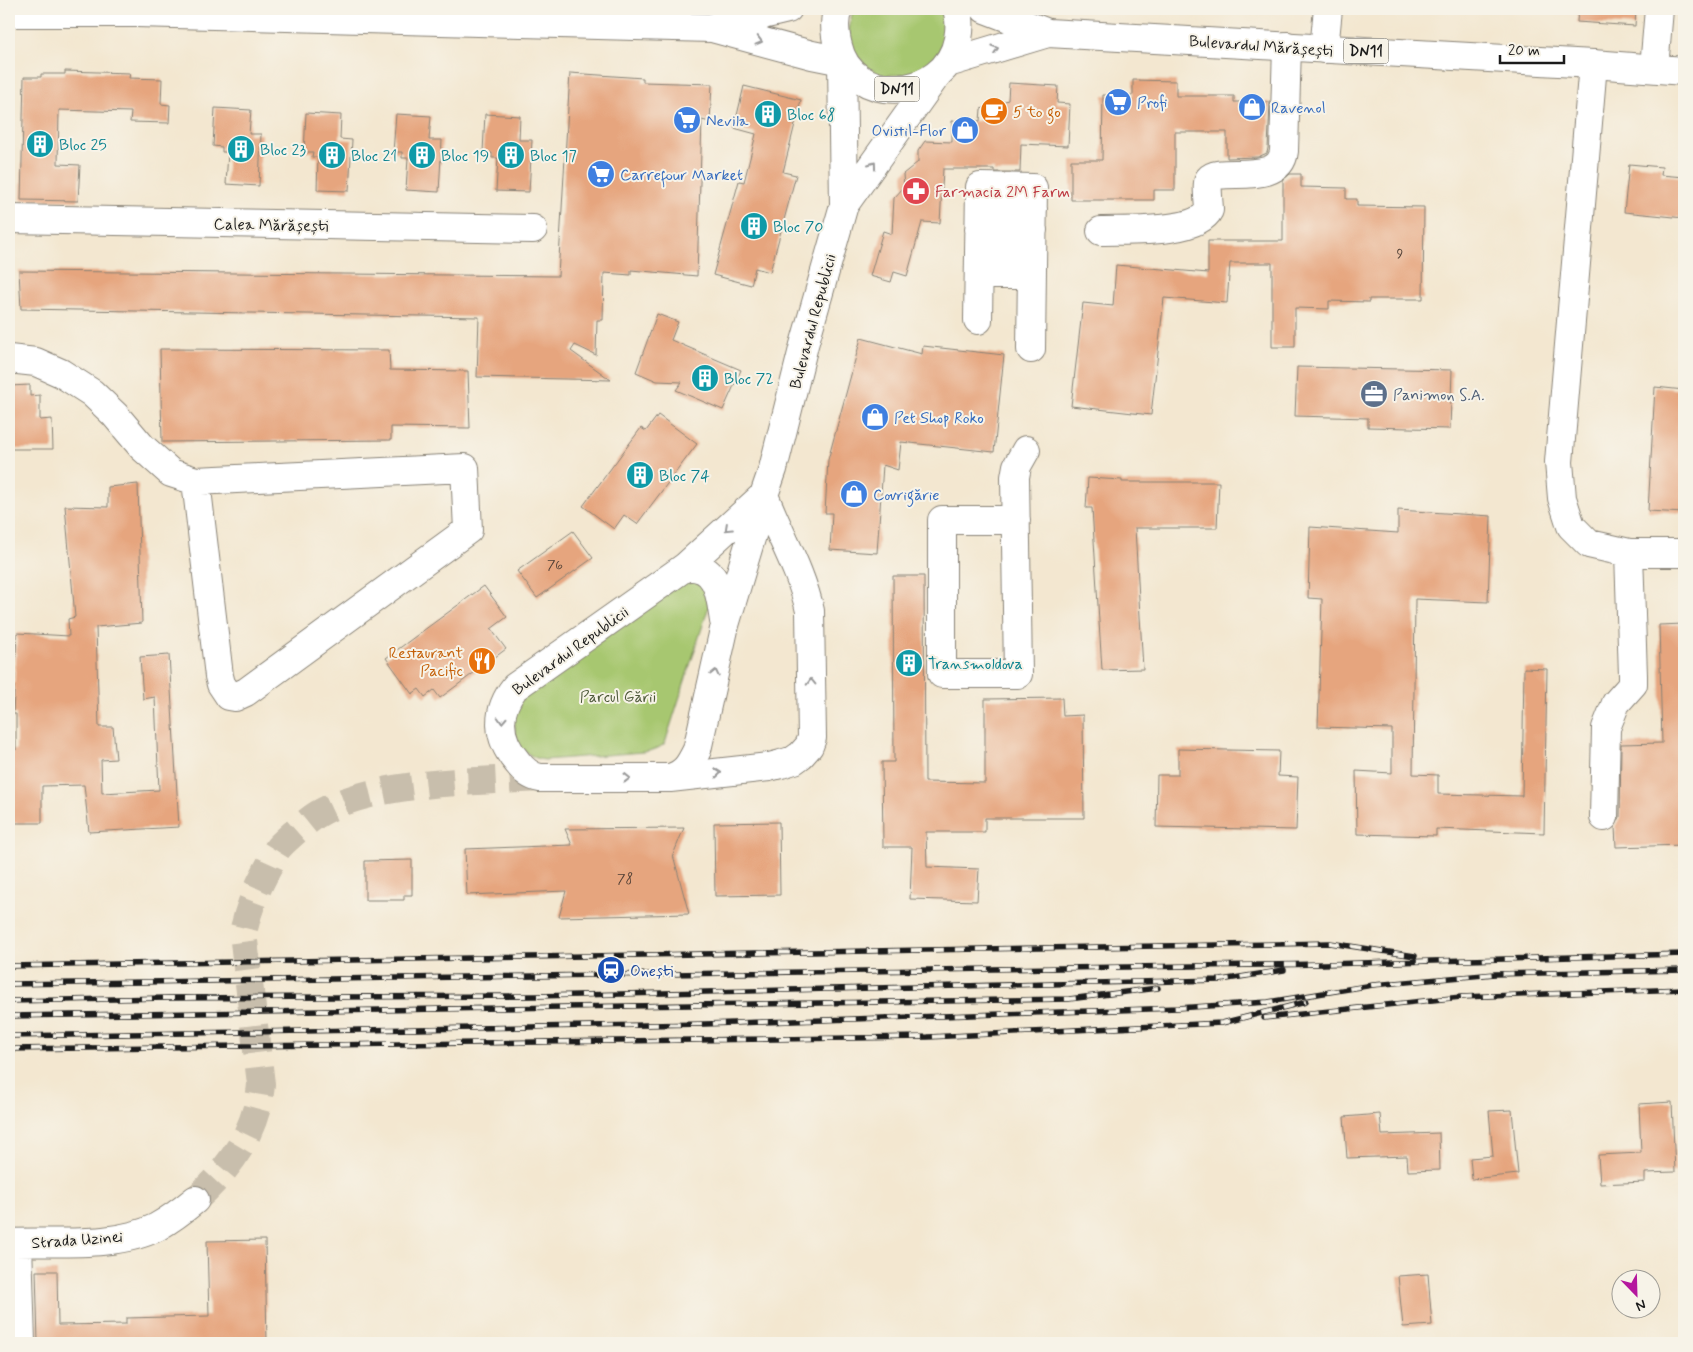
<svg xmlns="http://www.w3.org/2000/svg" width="1693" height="1352" font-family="Mynerve,sans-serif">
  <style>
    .green { fill: #a7c770; stroke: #627246 }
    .building { fill: #e6a57e }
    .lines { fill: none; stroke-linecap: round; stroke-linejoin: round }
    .minor-tunnel { stroke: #c8beac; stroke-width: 28; stroke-dasharray: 28 14; stroke-linecap: butt }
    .minor-casing { stroke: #888276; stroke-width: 30 }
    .major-casing { stroke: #888276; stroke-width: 30 }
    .minor { stroke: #fff; stroke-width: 28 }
    .major { stroke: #fff; stroke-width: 28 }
    .rail-casing { stroke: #1c1c1c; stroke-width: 5.5 }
    .rail { stroke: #f7f3e8; stroke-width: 4; stroke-dasharray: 11; stroke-linecap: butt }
    .oneway { stroke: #999 }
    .labels { text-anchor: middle; stroke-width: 4; stroke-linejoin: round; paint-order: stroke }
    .number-label { font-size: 14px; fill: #4e3e34 }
    .shield { fill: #f7f3e8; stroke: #5e5c59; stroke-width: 1 }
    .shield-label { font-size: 15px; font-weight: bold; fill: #1c1c1c }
    .street-label { font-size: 16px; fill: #1c1c1c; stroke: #f7f3e8 }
    .shop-label { font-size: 16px; fill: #366cbe; stroke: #f7f3e8; text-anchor: start }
    .food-label { font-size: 16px; fill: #c56008; stroke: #f7f3e8; text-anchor: start }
    .culture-label { font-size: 16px; fill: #0d838f; stroke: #f7f3e8; text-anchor: start }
    .health-label { font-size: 16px; fill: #be3a42; stroke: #f7f3e8; text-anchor: start }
    .service-label { font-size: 16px; fill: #4e5e75; stroke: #f7f3e8; text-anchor: start }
    .park-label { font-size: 16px; fill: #4d5839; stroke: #f7f3e8 }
    .transit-label { font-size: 16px; fill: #164399; stroke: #f7f3e8; text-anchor: start }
  </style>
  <rect width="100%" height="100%" fill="#f7f3e8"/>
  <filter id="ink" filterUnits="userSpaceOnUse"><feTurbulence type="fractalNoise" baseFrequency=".02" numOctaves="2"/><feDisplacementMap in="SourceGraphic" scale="10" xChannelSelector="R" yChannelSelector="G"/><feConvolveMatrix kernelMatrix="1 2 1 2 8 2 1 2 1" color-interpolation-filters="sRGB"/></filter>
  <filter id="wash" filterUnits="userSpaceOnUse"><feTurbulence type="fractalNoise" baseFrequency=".0096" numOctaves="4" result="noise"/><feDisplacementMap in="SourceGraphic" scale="20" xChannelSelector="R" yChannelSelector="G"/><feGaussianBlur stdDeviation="1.12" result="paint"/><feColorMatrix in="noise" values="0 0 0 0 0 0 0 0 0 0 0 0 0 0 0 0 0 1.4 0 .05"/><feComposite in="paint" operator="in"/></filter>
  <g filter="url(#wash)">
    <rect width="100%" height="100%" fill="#f3e7d0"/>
    <path class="green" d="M853,9H942L946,18V32L937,58L912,75H882L868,68L858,57L851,44L849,29Z
      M704,580L709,606L665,743C659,749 651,751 643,752L545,760C533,759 525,752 516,743L513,702L684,581Z"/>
    <g id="blocks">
      <path class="building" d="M1578,9H1636L1635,26L1577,22Z
        M65,71L130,73L129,78L162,79L161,104L170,105L169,123L130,122L131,112L59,110L58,164L80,165L78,201L21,200L24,77H41V74H65Z
        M570,73L643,78V82L712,84L710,122L702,120L697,276L631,270V275L604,273L603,320H597L596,355L575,345L571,351L611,380L477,377L479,317L21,309L19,271L558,276Z
        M1133,80L1176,81V96H1234V102H1270L1268,148L1267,153L1258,157L1227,158V132H1175V190H1154V200H1071V160H1102L1103,95H1133Z
        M1009,83L1058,86L1057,103L1070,104L1068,146L1021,144L1020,172H994V169H943L940,223L922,222L907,276L894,272L891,282L870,276L883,231L892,234L894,198L904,187L903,174L918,162V151L925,141L952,142V121H980L981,109L1008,100Z
        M744,86L801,100L783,172L796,175L770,272L755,268L751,285L713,275L739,181L744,182L756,134L734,128Z
        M215,108L251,110L249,134H261L259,186L226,184L228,152H222V147L213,146Z
        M306,113L341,115L340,139L352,140L349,191L317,190L318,157H312L313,152H304Z
        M396,114L431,116L429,140H442L439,192L406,190L408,158H402V152H393Z
        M485,114L520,116L519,140H532L529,192L496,191L498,158H492V153L483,152Z
        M1629,164L1662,167L1661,175L1684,177V218L1624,212Z
        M1290,174H1301V187L1346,188V199H1357V206L1424,207L1423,299H1369V302L1329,301V309L1295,308V347H1272V263H1230L1227,303L1164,298L1151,415L1071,406L1083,303L1113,306L1116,265L1208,273V241H1283V180Z
        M657,314L678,322L671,340L741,370L723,410L676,390L682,382L657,381L636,372Z
        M861,338L922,354L923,346L1004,355L994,452L901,442L898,470L883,465L877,553L830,550L832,513H825L828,460Z
        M160,349L389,350L390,370L468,371L470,428L391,427V440L162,442Z
        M1297,367L1452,370L1450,429L1368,427V418L1295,416Z
        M30,385V396L40,395V420L52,419L53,449H9V386Z
        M1655,387L1684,390V513L1648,511Z
        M658,415L697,444L637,524L624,515L614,529L583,506L641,428L646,431Z
        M1088,478L1122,480V482H1219L1217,528H1135L1143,669L1102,670L1092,508H1086Z
        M138,484L142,623L96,627L99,727H113L116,759L101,760L102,793L159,790L155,697L143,699L140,657L169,655L179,827L89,832L84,785L42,786V823H9V759H12V750H16V714H13L17,633L69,636L68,619L75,617L65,506L108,507V487Z
        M1398,510L1491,516L1488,602L1415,599L1413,774L1438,775V794L1522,796L1524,668L1547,669L1544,833L1436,829V836L1357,834L1356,771L1392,773V729L1318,727L1322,599L1308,598L1310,527L1398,533Z
        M573,531L593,558L537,598L517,571Z
        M893,576H924L925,782L985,783V699L1062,698L1063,716L1083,715L1084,818H985V832H926L927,867L979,869L977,901L910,899L912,847H883L882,762H894Z
        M484,586L507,617L491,629L506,649L440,698L434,690L425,697L419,689L412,694L386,658Z
        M1684,624V845L1616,847L1615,827L1620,817L1621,744L1662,743L1659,625Z
        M1178,749L1279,751L1278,776L1298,777L1296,830L1156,827L1157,775H1178Z
        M779,822L780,895L715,896L714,823Z
        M684,828L673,855L689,914L559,917L566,891L467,895L465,849L572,845L565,829Z
        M412,860V895H404V900H365V861Z
        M1672,1102L1675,1172L1645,1173V1182L1600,1184L1598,1155L1641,1153L1639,1104Z
        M1512,1110L1518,1174L1472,1179L1470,1158L1493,1156L1489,1111Z
        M1380,1114L1382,1135L1439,1133L1440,1170L1408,1171L1407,1156L1347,1158L1344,1117Z
        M265,1240L267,1343H38L36,1271H57L58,1325L126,1324V1318L209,1316L207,1241Z
        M1428,1274L1432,1325L1403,1327L1398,1276Z"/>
    </g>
  </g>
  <g filter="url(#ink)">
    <use href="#blocks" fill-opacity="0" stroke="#888276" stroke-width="1"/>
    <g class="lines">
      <path class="minor-tunnel" d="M195,1200C229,1169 257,1132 261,1084L243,933C249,906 256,890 269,866C272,860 275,851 280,846C288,838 308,820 318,814C375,780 474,782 540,778"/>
      <g class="minor-casing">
        <path id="minor" d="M1324,49L1328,9
          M1593,64L1559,462L1562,498L1571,526L1589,544L1629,553H1684
          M1654,68L1659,9
          M844,205L936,76
          M980,208L1033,209
          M9,219L533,229
          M979,229L1033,230
          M1101,231C1126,230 1197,234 1209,210C1209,204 1206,184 1209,179C1219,166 1280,187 1284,151L1287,46
          M979,255L1032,256
          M979,275H1032
          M978,320L980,187L1033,188L1031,349
          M9,359L36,362L61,373L92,393L115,415L142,447L171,473L196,481L465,468L468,530L246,692L235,697L229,696L221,684L219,676L196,481
          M764,495L685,567L515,687C495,712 497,739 518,763C524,771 530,776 540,778H670C686,773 690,764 697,750L725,625L764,495L773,469L804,345L844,205L842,61
          M1016,520H942V674H1018L1015,477L1017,466L1026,450
          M685,567C719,564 720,596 724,621
          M670,778L769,767L781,764L794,760L801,755L809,746L812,738L810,611C801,570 779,534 764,495
          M1604,817L1606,728L1616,703L1633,684V676L1629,553
          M9,1243C54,1241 116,1248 157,1227C171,1219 183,1210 195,1200
          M18,1243L21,1343"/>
      </g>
      <g class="major-casing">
        <path id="major" d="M838,9C833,21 835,34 838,46C851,106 946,102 958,39C960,29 960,18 957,9
          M985,9L1048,33L1593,64L1684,71
          M9,13H136L712,28L812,55L842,61
          M713,27L788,9
          M948,63L1048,33"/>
      </g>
      <use href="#minor" class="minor"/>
      <use href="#major" class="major"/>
      <g class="rail-casing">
        <path id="rail" d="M9,966L1330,943L1415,956
          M9,984L1324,964L1684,954
          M9,1001L168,998L536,996L1221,980L1284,970
          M9,1016L1069,999L1158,988
          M1264,1018L1461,997L1684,989
          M9,1036L705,1024L1178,1008L1268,1002L1373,985L1495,974L1684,970
          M9,1049L928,1037L1222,1023L1306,1002"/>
      </g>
      <use href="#rail" class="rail"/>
    </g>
    <defs><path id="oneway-chevron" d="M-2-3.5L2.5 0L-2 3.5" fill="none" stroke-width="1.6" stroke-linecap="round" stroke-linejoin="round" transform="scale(1.25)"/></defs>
    <g class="oneway">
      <use href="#oneway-chevron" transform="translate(759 41) rotate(15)"/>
      <use href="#oneway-chevron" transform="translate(995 49) rotate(-17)"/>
      <use href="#oneway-chevron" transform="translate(873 165) rotate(-54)"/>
      <use href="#oneway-chevron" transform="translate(728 528) rotate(137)"/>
      <use href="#oneway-chevron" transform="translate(715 673) rotate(-77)"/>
      <use href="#oneway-chevron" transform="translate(811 682) rotate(-91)"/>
      <use href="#oneway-chevron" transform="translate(502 720) rotate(93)"/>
      <use href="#oneway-chevron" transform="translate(718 773) rotate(-6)"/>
      <use href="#oneway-chevron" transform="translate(627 778)"/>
    </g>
  </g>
  <defs>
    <g id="supermarket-disc" transform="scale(1.4375)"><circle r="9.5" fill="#3f7fe0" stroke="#f7f3e8"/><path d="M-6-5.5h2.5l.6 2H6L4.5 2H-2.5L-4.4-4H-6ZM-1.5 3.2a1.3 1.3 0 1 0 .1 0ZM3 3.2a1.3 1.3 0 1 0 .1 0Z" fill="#fff"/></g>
    <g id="shop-disc" transform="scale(1.4375)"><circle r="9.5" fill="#3f7fe0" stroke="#f7f3e8"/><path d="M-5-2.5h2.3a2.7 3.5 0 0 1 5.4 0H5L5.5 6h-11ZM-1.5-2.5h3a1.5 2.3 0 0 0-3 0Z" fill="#fff"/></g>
    <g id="cafe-disc" transform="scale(1.4375)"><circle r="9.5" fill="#e8710a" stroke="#f7f3e8"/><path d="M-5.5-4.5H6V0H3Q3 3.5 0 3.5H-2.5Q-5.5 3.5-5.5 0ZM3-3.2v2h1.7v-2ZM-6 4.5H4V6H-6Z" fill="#fff"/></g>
    <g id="building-disc" transform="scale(1.4375)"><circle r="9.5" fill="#0f9aa8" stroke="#f7f3e8"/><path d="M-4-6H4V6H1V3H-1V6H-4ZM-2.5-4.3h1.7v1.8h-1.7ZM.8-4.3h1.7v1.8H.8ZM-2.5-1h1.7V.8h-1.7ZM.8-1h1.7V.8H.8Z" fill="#fff"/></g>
    <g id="pharmacy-disc" transform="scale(1.4375)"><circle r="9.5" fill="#e0444e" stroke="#f7f3e8"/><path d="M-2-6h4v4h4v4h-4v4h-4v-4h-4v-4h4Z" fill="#fff"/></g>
    <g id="office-disc" transform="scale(1.4375)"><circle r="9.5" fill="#5c6f8a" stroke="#f7f3e8"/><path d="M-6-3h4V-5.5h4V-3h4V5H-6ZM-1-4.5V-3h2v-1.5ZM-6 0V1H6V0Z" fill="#fff"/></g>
    <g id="restaurant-disc" transform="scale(1.4375)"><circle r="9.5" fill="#e8710a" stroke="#f7f3e8"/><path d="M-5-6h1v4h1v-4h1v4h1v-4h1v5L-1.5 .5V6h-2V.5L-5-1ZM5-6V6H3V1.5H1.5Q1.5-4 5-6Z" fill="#fff"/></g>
    <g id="station-disc" transform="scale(1.4375)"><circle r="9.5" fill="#1a4fb4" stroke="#f7f3e8"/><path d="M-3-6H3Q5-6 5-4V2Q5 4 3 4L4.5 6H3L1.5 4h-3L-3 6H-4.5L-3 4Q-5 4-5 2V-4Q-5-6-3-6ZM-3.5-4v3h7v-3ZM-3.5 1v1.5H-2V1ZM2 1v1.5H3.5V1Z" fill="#fff"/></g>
  </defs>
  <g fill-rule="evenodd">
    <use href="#supermarket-disc" x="1118" y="102"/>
    <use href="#shop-disc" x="1252" y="107"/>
    <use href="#cafe-disc" x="994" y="111"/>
    <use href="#building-disc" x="768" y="114"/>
    <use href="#supermarket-disc" x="687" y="120"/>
    <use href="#shop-disc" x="965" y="130"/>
    <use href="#building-disc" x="40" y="144"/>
    <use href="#building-disc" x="241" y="149"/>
    <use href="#building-disc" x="332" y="155"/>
    <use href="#building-disc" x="422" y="155"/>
    <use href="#building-disc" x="511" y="155"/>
    <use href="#supermarket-disc" x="601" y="174"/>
    <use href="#pharmacy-disc" x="916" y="191"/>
    <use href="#building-disc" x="754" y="226"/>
    <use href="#building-disc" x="705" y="378"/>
    <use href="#office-disc" x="1374" y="394"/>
    <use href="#shop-disc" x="875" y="417"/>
    <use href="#building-disc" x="640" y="475"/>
    <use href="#shop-disc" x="854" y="494"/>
    <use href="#restaurant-disc" x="482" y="661"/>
    <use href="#building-disc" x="909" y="663"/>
    <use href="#station-disc" x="611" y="970"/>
  </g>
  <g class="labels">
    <g class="number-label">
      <text x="1400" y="258">9</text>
      <text x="555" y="569">76</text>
      <text x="625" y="883">78</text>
    </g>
    <g class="shield">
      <rect x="1343.5" y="38.5" width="45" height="25" rx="4"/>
      <rect x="874.5" y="76.5" width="45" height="25" rx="4"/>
    </g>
    <g class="shield-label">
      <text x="1366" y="56">DN11</text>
      <text x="897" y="94">DN11</text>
    </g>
    <g class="street-label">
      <text transform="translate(1261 45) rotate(4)" y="6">Bulevardul Mărășești</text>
      <text transform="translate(271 224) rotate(1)" y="6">Calea Mărășești</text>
      <text transform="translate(812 321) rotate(-75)" y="6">Bulevardul Republicii</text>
      <text transform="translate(570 650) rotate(-36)" y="6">Bulevardul Republicii</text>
      <text transform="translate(77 1239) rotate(-4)" y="6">Strada Uzinei</text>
    </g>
    <g class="shop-label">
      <text x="1137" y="108">Profi</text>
      <text x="1271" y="113">Ravenol</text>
      <text x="706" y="126">Nevila</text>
      <text x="946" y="136" text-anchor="end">Ovistil-Flor</text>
      <text x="620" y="180">Carrefour Market</text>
      <text x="894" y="423">Pet Shop Roko</text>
      <text x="873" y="500">Covrigărie</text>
    </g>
    <g class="food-label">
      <text x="1013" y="117">5 to go</text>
      <text x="463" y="658" text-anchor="end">Restaurant<tspan x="463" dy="18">Pacific</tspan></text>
    </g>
    <g class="culture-label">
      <text x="787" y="120">Bloc 68</text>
      <text x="59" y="150">Bloc 25</text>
      <text x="260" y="155">Bloc 23</text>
      <text x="351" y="161">Bloc 21</text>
      <text x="441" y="161">Bloc 19</text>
      <text x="530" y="161">Bloc 17</text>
      <text x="773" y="232">Bloc 70</text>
      <text x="724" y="384">Bloc 72</text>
      <text x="659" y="481">Bloc 74</text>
      <text x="928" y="669">Transmoldova</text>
    </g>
    <g class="health-label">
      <text x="935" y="197">Farmacia 2M Farm</text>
    </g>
    <g class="service-label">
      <text x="1393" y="400">Panimon S.A.</text>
    </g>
    <g class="park-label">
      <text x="618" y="702">Parcul Gării</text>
    </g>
    <g class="transit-label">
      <text x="630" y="976">Onești</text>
    </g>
  </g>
  <rect width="1693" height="1352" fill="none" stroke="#f7f3e8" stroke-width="30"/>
  <g transform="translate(1636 1294) rotate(157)"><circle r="24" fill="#f7f3e8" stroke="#9f9d96"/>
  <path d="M0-4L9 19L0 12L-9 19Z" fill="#b5179e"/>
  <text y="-8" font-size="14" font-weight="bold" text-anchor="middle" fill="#1c1c1c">N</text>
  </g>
  <path d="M1500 55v8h64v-8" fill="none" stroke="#1c1c1c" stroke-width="2.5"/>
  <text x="1508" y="55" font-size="15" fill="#1c1c1c" stroke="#f7f3e8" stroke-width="4" paint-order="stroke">20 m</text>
</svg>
